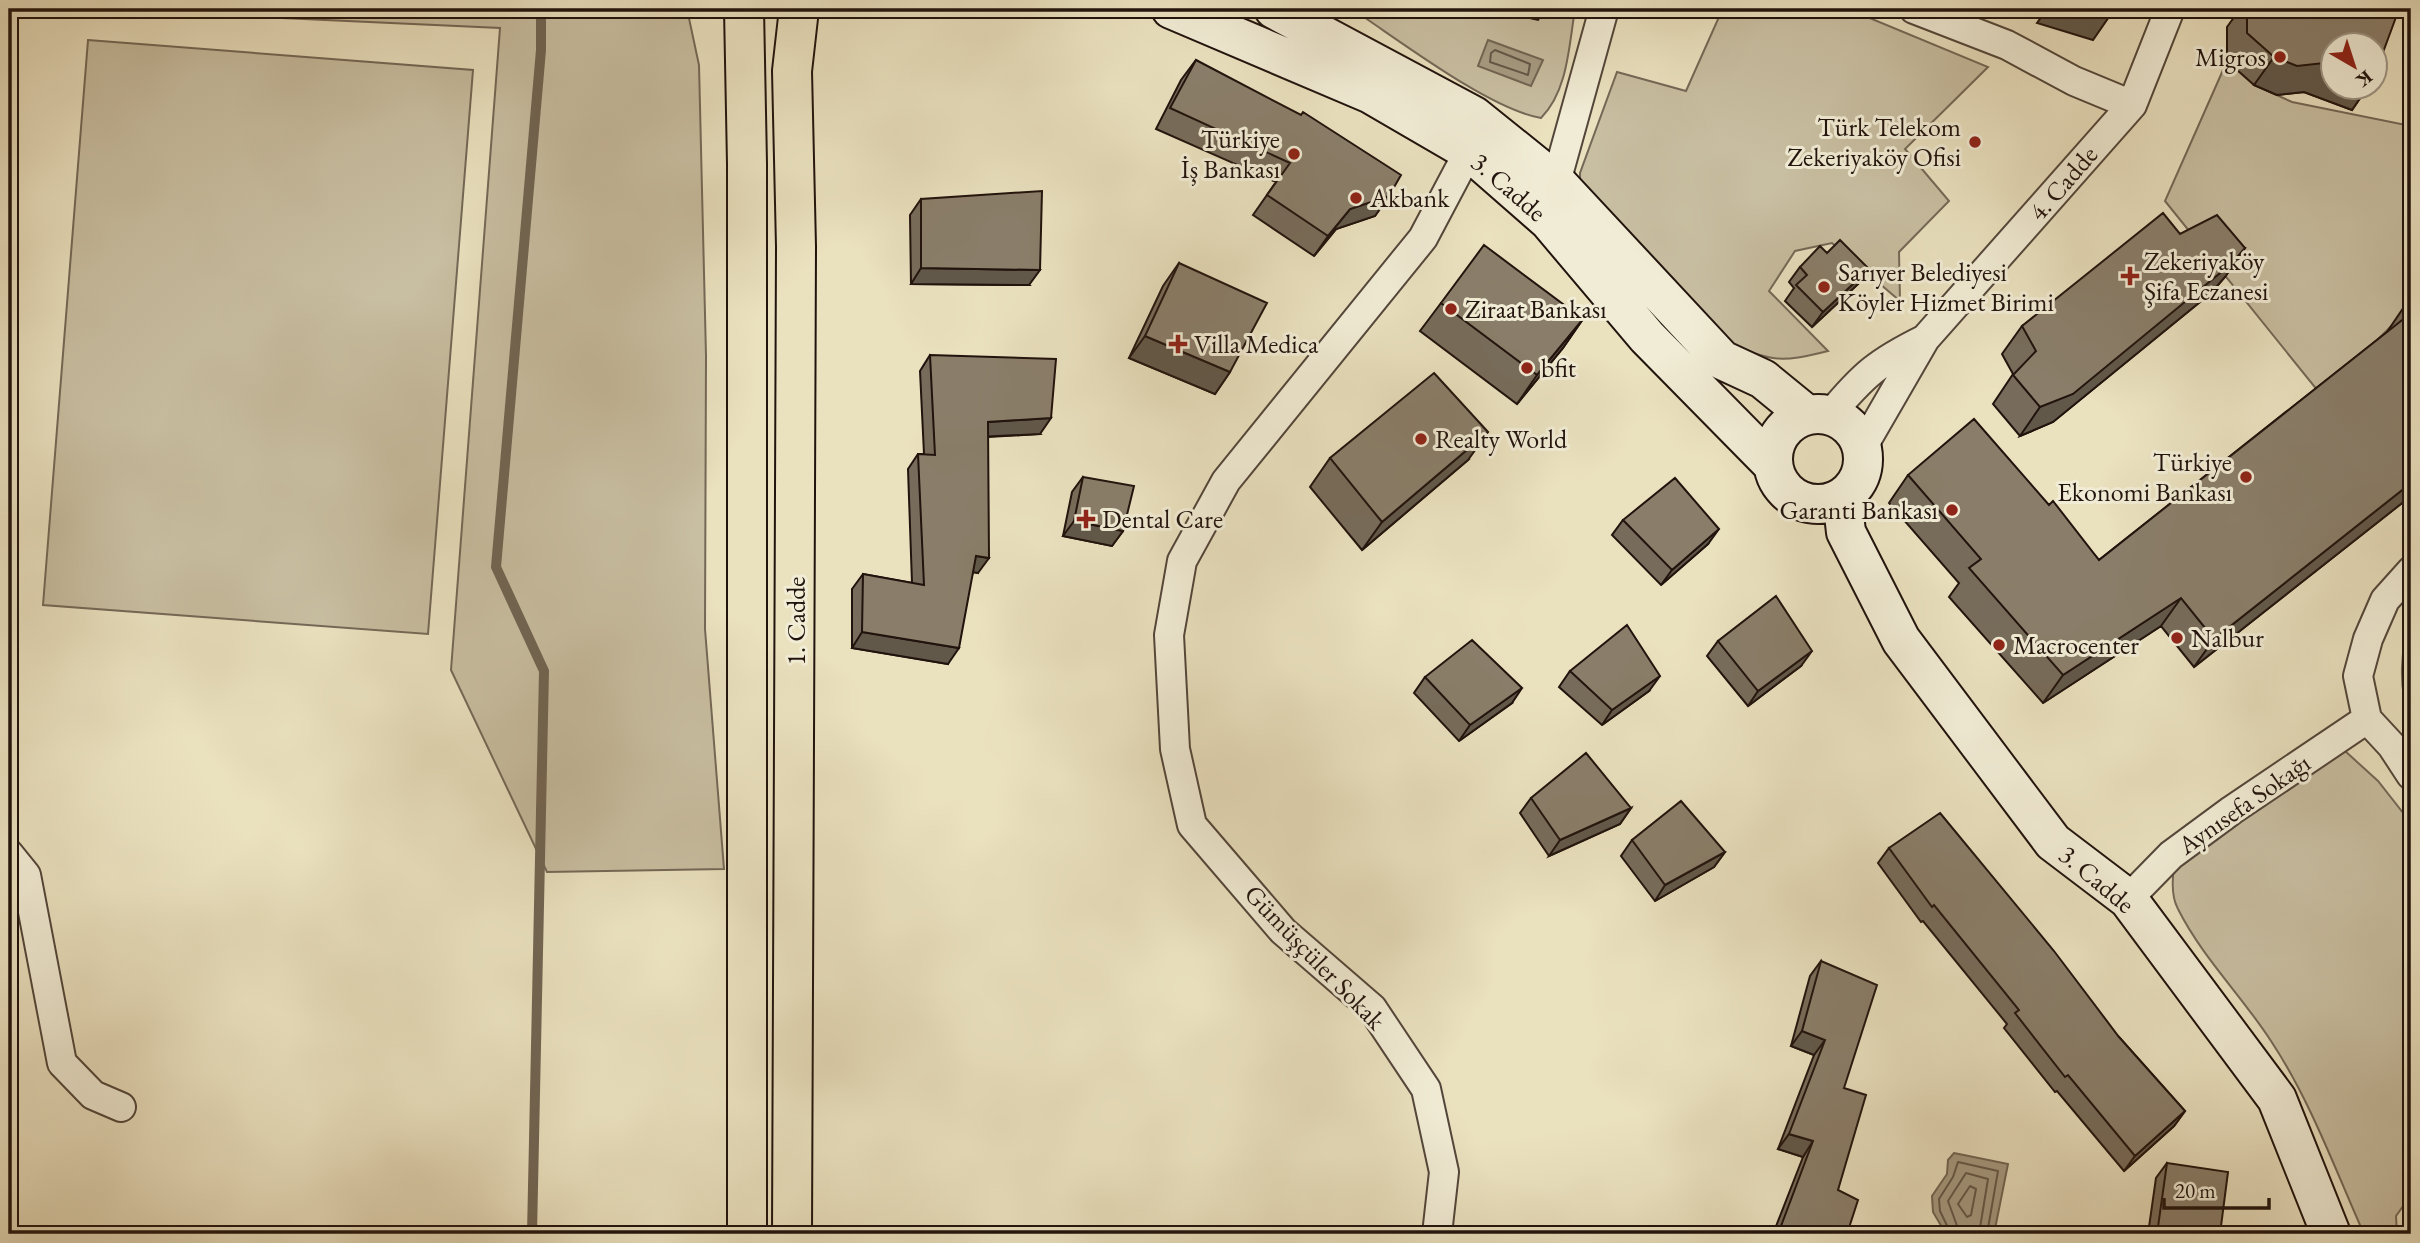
<svg xmlns="http://www.w3.org/2000/svg" width="2420" height="1243" font-family="'EB Garamond',serif">
  <style>
    .green { fill: #c8bea1; stroke: #746857; stroke-width: 2 }
    .water { fill: #a69b82; stroke: #716553; stroke-width: 2 }
    .lines { fill: none; stroke-linecap: round; stroke-linejoin: round }
    .shore { stroke: #645748; stroke-width: 2 }
    .stream { stroke: #716553; stroke-width: 10 }
    .street-casing { stroke: #53463a; stroke-width: 32 }
    .secondary-casing { stroke: #21130d; stroke-width: 42 }
    .primary-casing { stroke: #21130d; stroke-width: 42 }
    .street { stroke: #f1ecd5; stroke-width: 28 }
    .secondary { stroke: #f1ecd5; stroke-width: 38 }
    .primary { stroke: #eae1bf; stroke-width: 38 }
    .wall { fill: #776c5b; stroke: #21130d; stroke-width: 2 }
    .shaded-wall { fill: #61584a; stroke: #21130d; stroke-width: 2 }
    .building { fill: #8a7e6a; stroke: #21130d; stroke-width: 2 }
    .poi-dot { fill: #8f2418; stroke: #f1ecd5; stroke-width: 2.5 }
    .labels { text-anchor: middle; stroke-width: 6; stroke-linejoin: round; paint-order: stroke }
    .poi-label { font-size: 26px; fill: #21130d; stroke: #f1ecd5; text-anchor: start }
    .street-label { font-size: 26px; fill: #21130d; stroke: #f1ecd5 }
  </style>
  <rect width="100%" height="100%" fill="#eae1bf"/>
  <filter id="stains"><feTurbulence type="fractalNoise" baseFrequency=".00286" numOctaves="4"/><feColorMatrix values="0 0 0 0 .2 0 0 0 0 .09 0 0 0 0 .02 0 0 0 .5 -.17"/></filter>
  <radialGradient id="worn" r=".72"><stop offset=".6" stop-color="#630" stop-opacity="0"/><stop offset="1" stop-color="#630" stop-opacity=".3"/></radialGradient>
  <path class="green" d="M88,9H687L699,65L706,356L705,629L724,869L547,872L451,670L500,28Z
    M1352,9H1575C1569,45 1568,91 1541,118C1489,109 1399,40 1352,9Z
    M1701,9H1848L1988,67L1905,149L1949,201L1899,252L1900,301L1832,243L1795,251L1769,291L1828,351C1781,363 1768,362 1724,340L1580,182V173L1617,72L1686,91L1719,17Z
    M88,40L473,70L428,634L43,605Z
    M2227,61L2254,85L2292,102L2411,126V306L2322,396L2165,201Z
    M2411,616V719C2397,690 2401,646 2411,616Z
    M2344,750L2378,781L2411,823V1195L2396,1216L2397,1234H2364C2335,1169 2310,1100 2271,1041C2242,996 2202,957 2178,909C2171,896 2172,881 2174,867L2264,800Z"/>
  <path class="water" d="M1488,40L1543,60L1531,86L1478,66Z
    M1954,1153L2008,1164L1994,1234H1946L1933,1212L1932,1196L1947,1174L1948,1160Z"/>
  <g class="lines">
    <path class="shore" d="M1495,50L1530,64L1528,75L1490,62L1491,53Z
      M1970,1186L1976,1189L1971,1215L1967,1217L1958,1204Z
      M1951,1234L1940,1211L1939,1199L1953,1177L1958,1162L1998,1171L1987,1234
      M1960,1234L1948,1201L1966,1173L1988,1179L1979,1234"/>
    <path class="stream" d="M532,1234L544,671L496,567L541,50V9"/>
    <g class="street-casing">
      <path id="street" d="M1914,9L2007,45L2074,81L2132,105
        M1556,182L1604,9
        M1830,415C1863,375 1878,362 1925,339
        M1862,448L1925,339L2132,105L2170,9
        M2411,571L2385,600L2368,639L2358,676L2367,719L2392,746L2411,775
        M9,854L26,875L62,1063L93,1095L121,1107
        M2128,899L2171,855L2232,810L2367,719
        M1437,1234L1444,1172L1426,1089L1372,1008L1283,931L1192,825L1175,749L1169,635L1182,561L1226,481L1423,238L1469,151"/>
    </g>
    <g class="secondary-casing">
      <path id="secondary" d="M1171,9L1371,94L1469,151L1549,221L1647,337L1773,465
        M1274,9L1474,116L1556,182L1722,360L1763,379L1807,415
        M1773 459a45 45 0 1 1 90 0a45 45 0 1 1-90 0Z
        M1842,497L1846,532L1901,640L2053,842L2128,899L2277,1099L2331,1234"/>
    </g>
    <g class="primary-casing">
      <path id="primary" d="M744,9L747,164V1234
        M792,1234L796,247L792,71L799,9"/>
    </g>
    <use href="#street" class="street"/>
    <use href="#secondary" class="secondary"/>
    <use href="#primary" class="primary"/>
  </g>
  <path class="wall" d="M2240,9H2399L2333,88H2367L2352,110L2304,92L2277,95L2254,85L2227,61V27Z
    M1196,60L1389,196L1375,216L1336,229L1314,256L1253,215L1276,182L1156,129L1181,80Z
    M921,199L1029,285L911,284L910,215Z
    M2180,234L2245,248L2225,277L2211,293L2053,422L2020,436L1993,404L2013,374L2002,354L2022,326Z
    M1179,263L1230,372L1215,394L1129,358L1163,286Z
    M1800,267L1858,284L1812,327L1785,301L1794,288L1789,282Z
    M2411,300V496L2194,667L2161,626L2043,703L1949,597L1959,583L1889,503L1908,475L2049,505L2099,560L2387,332L2406,304Z
    M1441,303L1583,319L1563,348L1517,404L1420,331Z
    M930,355L1040,434L988,437L978,573L973,572L948,664L852,648V589L863,574L912,583L908,469L918,454H924L920,371Z
    M1330,458L1468,460L1362,550L1310,487Z
    M1083,477L1123,531L1112,546L1063,536L1072,492Z
    M1623,520L1708,544L1661,585L1612,535Z
    M1718,641L1801,666L1748,706L1707,656Z
    M1570,671L1649,691L1602,725L1559,687Z
    M1425,677L1512,703L1459,741L1414,693Z
    M1531,798L1631,808L1620,824L1549,856L1520,813Z
    M1632,840L1725,852L1714,867L1655,901L1621,856Z
    M1889,848L2119,1037L2185,1111L2174,1126L2124,1171L2057,1091L2055,1092L2004,1028L2007,1024L1923,921L1921,922L1878,863Z
    M1821,961L1844,1088L1838,1190L1847,1234H1773L1803,1157L1778,1149L1814,1055L1791,1046L1810,976Z
    M2167,1163L2220,1234H2148L2156,1178Z"/>
  <path class="shaded-wall" d="M1490,9H1546L1538,20Z
    M2047,9H2106L2113,11L2093,40L2037,23Z
    M2274,57L2324,63L2333,66V88H2367L2352,110L2304,92L2277,95L2254,85Z
    M1389,196L1375,216L1336,229L1314,256L1328,236L1350,209Z
    M2245,248L2225,277L2211,293L2053,422L2020,436L2040,407Z
    M921,268L1040,270L1029,285L911,284Z
    M1869,269L1858,284L1812,327L1823,312Z
    M1583,319L1563,348L1517,404L1537,375Z
    M1145,336L1230,372L1215,394L1129,358Z
    M1051,418L1040,434L977,437L988,422Z
    M1488,432L1468,460L1362,550L1382,522Z
    M2411,483V496L2194,667L2214,639Z
    M1074,521L1123,531L1112,546L1063,536Z
    M1719,529L1708,544L1661,585L1672,570Z
    M976,556L989,558L978,573L966,571Z
    M2181,598L2161,626L2043,703L2063,675Z
    M862,632L959,648L948,664L852,648Z
    M1812,651L1801,666L1748,706L1758,691Z
    M1660,676L1649,691L1602,725L1612,710Z
    M1522,688L1512,703L1459,741L1470,725Z
    M1631,808L1620,824L1549,856L1560,840Z
    M1725,852L1714,867L1655,901L1665,885Z
    M1802,1031L1825,1040L1814,1055L1791,1046Z
    M2185,1111L2174,1126L2124,1171L2135,1156Z
    M1789,1134L1813,1141L1803,1157L1778,1149Z"/>
  <path class="building" d="M2247,9H2399L2375,74V46H2333V66L2324,63L2297,66L2274,57L2247,33Z
    M1196,60L1301,115L1303,112L1401,175L1389,196L1350,209L1328,236L1267,195L1290,163L1170,108Z
    M1042,191L1040,270L921,268V199Z
    M2163,213L2180,234L2217,215L2245,248L2231,264L2073,394L2040,407L2013,375L2036,351L2022,326Z
    M1840,240L1869,269L1823,312L1796,285L1807,275L1800,267L1820,246L1827,253Z
    M1484,245L1583,319L1537,375L1441,303Z
    M1179,263L1267,303L1230,372L1145,336Z
    M2411,300V312L2406,304Z
    M2411,313V483L2214,639L2181,598L2063,675L1969,568L1981,559L1908,475L1974,419L2049,505L2053,501L2099,560Z
    M930,355L1056,359L1051,418L988,422L989,558L976,556L959,648L862,632L863,574L924,585L918,454L935,455Z
    M1434,373L1488,432L1382,522L1330,458Z
    M1083,477L1134,486L1123,531L1074,521Z
    M1675,478L1719,529L1672,570L1623,520Z
    M1776,596L1812,651L1758,691L1718,641Z
    M1627,625L1660,676L1612,710L1570,671Z
    M1472,640L1522,688L1470,725L1425,677Z
    M1586,753L1631,808L1560,840L1531,798Z
    M1681,801L1725,852L1665,885L1632,840Z
    M1940,813L2054,951L2119,1037L2185,1111L2135,1156L2068,1075L2065,1077L2015,1013L2019,1010L1934,905L1932,907L1889,848Z
    M1821,961L1877,985L1844,1088L1866,1095L1838,1190L1858,1200L1847,1234H1778L1813,1141L1789,1134L1825,1040L1802,1031Z
    M2167,1163L2228,1172L2220,1234H2157Z"/>
  <g class="poi-dot">
    <circle cx="2280" cy="57" r="7"/>
    <circle cx="1975" cy="142" r="7"/>
    <circle cx="1294" cy="154" r="7"/>
    <circle cx="1356" cy="198" r="7"/>
    <path d="M2126.5 265.5h7v7h7v7h-7v7h-7v-7h-7v-7h7z"/>
    <circle cx="1824" cy="287" r="7"/>
    <circle cx="1451" cy="309" r="7"/>
    <path d="M1174.5 333.5h7v7h7v7h-7v7h-7v-7h-7v-7h7z"/>
    <circle cx="1527" cy="368" r="7"/>
    <circle cx="1421" cy="439" r="7"/>
    <circle cx="2246" cy="477" r="7"/>
    <circle cx="1952" cy="510" r="7"/>
    <path d="M1082.5 508.5h7v7h7v7h-7v7h-7v-7h-7v-7h7z"/>
    <circle cx="2177" cy="638" r="7"/>
    <circle cx="1999" cy="645" r="7"/>
  </g>
  <g class="labels">
    <g class="poi-label">
      <text x="2266" y="66" text-anchor="end">Migros</text>
      <text x="1961" y="136" text-anchor="end">Türk Telekom<tspan x="1961" dy="30">Zekeriyaköy Ofisi</tspan></text>
      <text x="1280" y="148" text-anchor="end">Türkiye<tspan x="1280" dy="30">İş Bankası</tspan></text>
      <text x="1370" y="207">Akbank</text>
      <text x="2144" y="270">Zekeriyaköy<tspan x="2144" dy="30">Şifa Eczanesi</tspan></text>
      <text x="1838" y="281">Sarıyer Belediyesi<tspan x="1838" dy="30">Köyler Hizmet Birimi</tspan></text>
      <text x="1465" y="318">Ziraat Bankası</text>
      <text x="1194" y="353">Villa Medica</text>
      <text x="1541" y="377">bfit</text>
      <text x="1435" y="448">Realty World</text>
      <text x="2232" y="471" text-anchor="end">Türkiye<tspan x="2232" dy="30">Ekonomi Bankası</tspan></text>
      <text x="1938" y="519" text-anchor="end">Garanti Bankası</text>
      <text x="1102" y="528">Dental Care</text>
      <text x="2191" y="647">Nalbur</text>
      <text x="2013" y="654">Macrocenter</text>
    </g>
    <g class="street-label">
      <text transform="translate(2063 183) rotate(-49)" y="9">4. Cadde</text>
      <text transform="translate(1509 187) rotate(41)" y="9">3. Cadde</text>
      <text transform="translate(796 621) rotate(-90)" y="9">1. Cadde</text>
      <text transform="translate(2244 804) rotate(-35)" y="9">Aynısefa Sokağı</text>
      <text transform="translate(2097 879) rotate(40)" y="9">3. Cadde</text>
      <text transform="translate(1315 957) rotate(46)" y="9">Gümüşçüler Sokak</text>
    </g>
  </g>
  <rect width="2420" height="1243" fill="none" stroke="#eae1bf" stroke-width="35"/>
  <rect x="10" y="10" width="2399" height="1222" fill="none" stroke="#21130d" stroke-width="3.5"/>
  <rect x="18" y="18" width="2385" height="1208" fill="none" stroke="#21130d" stroke-width="2"/>
  <g transform="translate(2354 66) rotate(141)"><circle r="33" fill="#f1ecd5" stroke="#9e9585" stroke-width="2"/>
  <path d="M0-5L12 26L0 18L-12 26Z" fill="#8f2418"/>
  <text y="-10" font-size="19" font-weight="bold" text-anchor="middle" fill="#21130d">K</text>
  </g>
  <path d="M2164 1198v10h105v-10" fill="none" stroke="#21130d" stroke-width="3.5"/>
  <text x="2175" y="1198" font-size="21" fill="#21130d" stroke="#f1ecd5" stroke-width="5" paint-order="stroke">20 m</text>
  <rect width="100%" height="100%" filter="url(#stains)"/>
  <rect width="100%" height="100%" fill="url(#worn)"/>
</svg>
